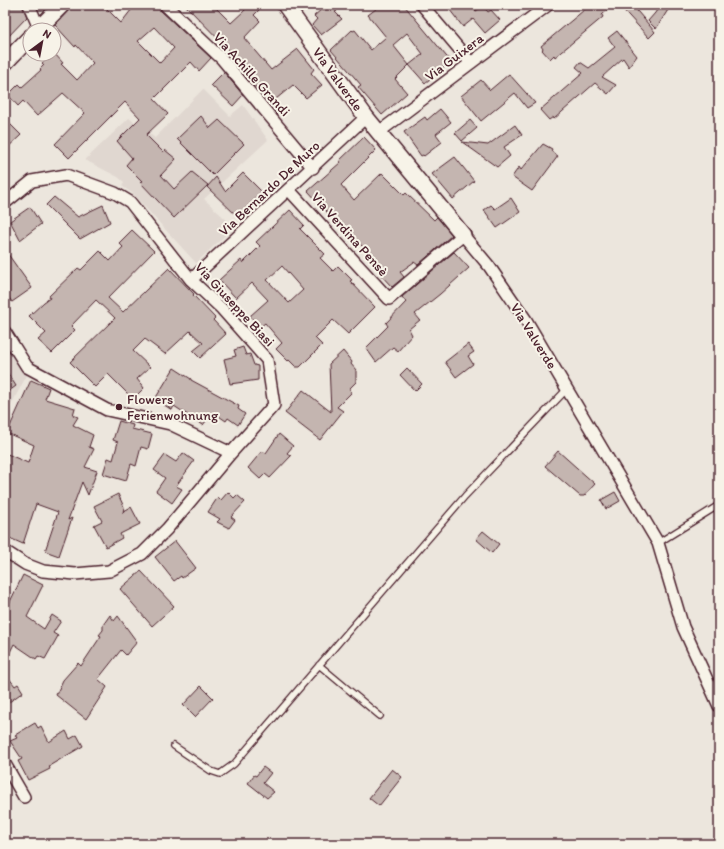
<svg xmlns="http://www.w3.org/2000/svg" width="724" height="849" font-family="Itim,sans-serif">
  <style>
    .built { fill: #e0d7d0 }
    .building { fill: #c4b5b0; stroke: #4a1f2b; fill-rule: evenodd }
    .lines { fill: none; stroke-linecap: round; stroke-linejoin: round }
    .lane-casing { stroke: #4a1f2b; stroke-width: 8 }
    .street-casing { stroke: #4a1f2b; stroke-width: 14 }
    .secondary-casing { stroke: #4a1f2b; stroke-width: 18 }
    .lane { stroke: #f7f3e8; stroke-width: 5.5 }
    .street { stroke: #f7f3e8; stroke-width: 11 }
    .secondary { stroke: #f7f3e8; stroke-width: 15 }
    .poi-dot { fill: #4a1f2b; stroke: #f7f3e8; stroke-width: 1.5 }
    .labels { text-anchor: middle; stroke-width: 4; stroke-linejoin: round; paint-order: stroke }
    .street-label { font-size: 14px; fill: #4a1f2b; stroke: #f7f3e8 }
    .poi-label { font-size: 14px; fill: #4a1f2b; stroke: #f7f3e8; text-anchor: start }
  </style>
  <rect width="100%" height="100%" fill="#ece6dd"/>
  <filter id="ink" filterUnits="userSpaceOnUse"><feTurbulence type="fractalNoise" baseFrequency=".025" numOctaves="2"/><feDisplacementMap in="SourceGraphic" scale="8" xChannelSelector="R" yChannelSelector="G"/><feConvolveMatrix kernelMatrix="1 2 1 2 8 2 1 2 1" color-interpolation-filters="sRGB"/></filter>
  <g filter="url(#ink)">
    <path class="built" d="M203,89L230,116L243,105L268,140L204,199L234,227L196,263L132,193L122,186L124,182L118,177L85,160L129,118L155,138Z
      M5,346L27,375L5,416Z"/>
    <path class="building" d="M5,5H22L27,17L5,40Z
      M71,5H103L121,23L135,5H158L160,10L211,58L199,71L191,62L154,99L168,114L146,135L163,152L165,150L176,159L161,175L174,189L192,172L208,185L174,218L140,182L142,181L126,165L132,158L117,141L140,118L125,102L69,158L55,144L85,113L63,93L37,116L23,101L18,106L8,95L19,84L22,87L41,70L40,69L44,65L42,63L52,54H54V53L63,63L61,64L77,80L93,63L76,45L75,47L55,25L68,11L71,8ZM154,27L174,48L160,63L138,41Z
      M185,5H213L231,23L245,10L241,5H264L254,15L260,21L244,38L271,70L298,49L314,69L311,73L322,85L306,98L293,85L270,104L254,85H253L234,62L236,60L233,56L234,55Z
      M330,5H331L337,11L335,12L342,19L321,35L312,25L317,19L314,16L322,9L323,11Z
      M381,5H404L451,62L425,83L409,65L395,79L407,93L382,115L358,87L361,85L331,50L352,30L353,31L355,30L371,50L386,37L368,15ZM407,33L423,54L409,65L393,45Z
      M446,5H472L476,11L483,6L488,12L491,10L500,20L485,33L473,19L463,27Z
      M590,5H613L602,15L603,17L555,57L554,55L550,59L542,50L543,49L541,46Z
      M619,5H632L655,32L649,38Z
      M660,5H671L656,29L648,21L655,13Z
      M617,31L637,56L629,67L623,58L602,77L616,85L608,94L595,83L554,119L553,117L549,120L540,110L583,73L576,67L580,62L589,68L615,47L608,38Z
      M224,72L243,95L233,106L211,85Z
      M509,74L535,103L527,108L515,93L481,121L461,96L481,80L490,90Z
      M440,109L451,122L436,134L442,142L424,156L423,155L421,156L404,132L425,117L427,120Z
      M201,116L210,128L219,120L244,144L213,175L177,139Z
      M5,119L21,135L5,150Z
      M470,120L477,128L462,141L455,133Z
      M515,125L522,135L504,147L510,156L497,167L462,142L488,145Z
      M364,137L376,150L341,185L354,200L382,173L404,195L406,193L434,220L437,217L452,235L418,265L414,262L400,272L404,277L392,287L379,273L384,268L355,239L353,241L327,214L328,213L308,191L341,162L339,161Z
      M543,144L552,149L551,151L558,156L532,191L512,177L519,167L521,170Z
      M455,157L474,181L453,199L432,174Z
      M243,173L262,192L238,217L207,187L216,177L225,191Z
      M54,197L78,217L103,205L110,222L80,239L46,205Z
      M511,198L520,212L497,228L484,210L491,205L495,209Z
      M30,207L41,224L20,240L10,221Z
      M290,210L304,225L300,229L325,254L320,258L333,271L338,266L352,280L350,281L375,307L348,334L333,320L315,338L322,345L300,367H296L289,360L288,361L276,349L282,343L265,323L260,327L250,316L268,300L252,283L236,298L219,280L241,260L243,263L260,246L256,242ZM282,266L303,290L289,303L267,280Z
      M132,230L154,251L108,298L123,312L169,268L194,294L193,295L215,318L213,320L226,334L200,358L193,351L203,343L190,331L165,354L145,339L133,351L150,367L137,379L144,388L133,399L108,374L95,387L70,362L115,318L96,300L71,326L75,330L52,353L38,340L46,333L29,316L44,302L50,298L49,296L78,268L81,270L100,251L110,261L123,247L119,243Z
      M5,250L32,288L12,302L5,292Z
      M454,252L469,268L440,294L415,314L420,320L409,329L412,335L398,351L393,347L376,362L366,348L388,326L386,323L406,302L402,297Z
      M468,344L474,352L468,356L473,364L456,377L445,362Z
      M243,347L246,355L250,354L254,365L258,366V380L230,384L224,359L236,356L234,350Z
      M343,351L352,362L351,364L356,370V382L350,388L351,393L337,407L343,411L320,440L285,413L303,390L331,412L329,364Z
      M174,368L191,379V380L239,406L238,409L245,414L238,425L228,418L226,421L213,412L203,425L174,406L172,410L155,399Z
      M407,368L422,384L415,391L400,375Z
      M5,369L16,386L5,394Z
      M31,380L49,388L45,399L75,408L73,415L78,417L73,425L93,435L89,447L94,449L85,467L97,471L88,495L82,482L68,520L72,518L59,556L45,551L58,512L36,504L23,544L5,536V453L28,463L34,445L7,433Z
      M119,421L133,425L132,429L152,434L148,449L141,447L136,466L131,464L126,481L103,474L108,458L113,460L118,442L113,440Z
      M279,434L293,446L287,453L291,456L270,478L265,474L260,479L248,468L262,451L266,453Z
      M558,451L595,484L584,496H580L545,466Z
      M183,453L194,461L176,486L182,489L172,503L156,491L165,478L154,470L165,455L176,462Z
      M228,492L234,498L237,495L245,502L231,517L235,520L229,528L217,522L220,519L208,512L218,497L221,500Z
      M615,492L620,501L606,509L601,500Z
      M118,494L124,507L123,513L124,511L131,507L140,524L120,534L122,538L106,547L94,525L102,521L94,506Z
      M483,531L499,544L492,553L476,539Z
      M175,541L196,568L182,578L181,576L174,581L155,557Z
      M141,571L174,606L152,626L120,589Z
      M23,575L43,585L27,617L44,629L52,615L61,621L53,633L58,636L45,659L38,656L36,659L14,644L5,662V612Z
      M110,615L114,621L118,616L137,642L126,655L121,650L98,679L107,687L86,719L56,695L63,680L78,663L81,666L101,636L99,635L103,630V625Z
      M5,673L15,686L18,684L23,692L5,705Z
      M201,686L213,698L195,717L183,705Z
      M35,723L38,728L41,726L49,742L66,731L70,739L77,735L83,746L49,766L50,769L28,780L18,761L22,759L10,741L17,738L15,735Z
      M263,767L271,773L263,783L274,792L267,798L248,783L254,775L256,776Z
      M392,769L402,777L379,806L369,798Z"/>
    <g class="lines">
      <g class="lane-casing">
        <path id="lane" d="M658,543L719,505
          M319,665L380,716
          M174,746L211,771L220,774L234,764L465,496L567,389"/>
      </g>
      <g class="street-casing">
        <path id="street" d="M29,5L39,28
          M165,5L222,59L313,168
          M422,5L471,63
          M379,132L548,5
          M289,190L389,299L463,235L489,266L526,320L658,543L683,627L719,706
          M5,203L32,181L66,175L115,193L130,202L191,280L222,309L267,360L274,405L231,453L167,529L142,554L109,571L75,574L43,571L25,564L5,551
          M191,280L366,117
          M5,332L27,367L107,410L170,424L231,453
          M5,764L24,797"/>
      </g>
      <g class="secondary-casing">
        <path id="secondary" d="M285,5L366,117L463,235
          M37,30L62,5
          M5,63L30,37"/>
      </g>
      <use href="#lane" class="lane"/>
      <use href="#street" class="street"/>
      <use href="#secondary" class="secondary"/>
    </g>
  </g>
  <circle class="poi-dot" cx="119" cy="407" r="4"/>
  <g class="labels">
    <g class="street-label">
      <text transform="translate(454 57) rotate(-37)" y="5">Via Guixera</text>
      <text transform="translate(252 74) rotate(48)" y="5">Via Achille Grandi</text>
      <text transform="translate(338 79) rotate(54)" y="5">Via Valverde</text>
      <text transform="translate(269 188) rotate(-43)" y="5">Via Bernardo De Muro</text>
      <text transform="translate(350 234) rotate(48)" y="5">Via Verdina Pensè</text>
      <text transform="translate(235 304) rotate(47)" y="5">Via Giuseppe Biasi</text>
      <text transform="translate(534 336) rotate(58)" y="5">Via Valverde</text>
    </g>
    <g class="poi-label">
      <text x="127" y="404">Flowers<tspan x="127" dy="16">Ferienwohnung</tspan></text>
    </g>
  </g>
  <rect width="724" height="849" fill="none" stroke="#f7f3e8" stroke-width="20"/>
  <rect x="10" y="10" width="704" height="829" fill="none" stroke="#4a1f2b" stroke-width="1.5" filter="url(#ink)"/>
  <g transform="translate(42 42) rotate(32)"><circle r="19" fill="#f7f3e8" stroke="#b29e9c"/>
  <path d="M0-3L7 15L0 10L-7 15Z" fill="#4a1f2b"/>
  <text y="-6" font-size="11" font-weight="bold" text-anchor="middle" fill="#4a1f2b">N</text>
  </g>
</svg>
